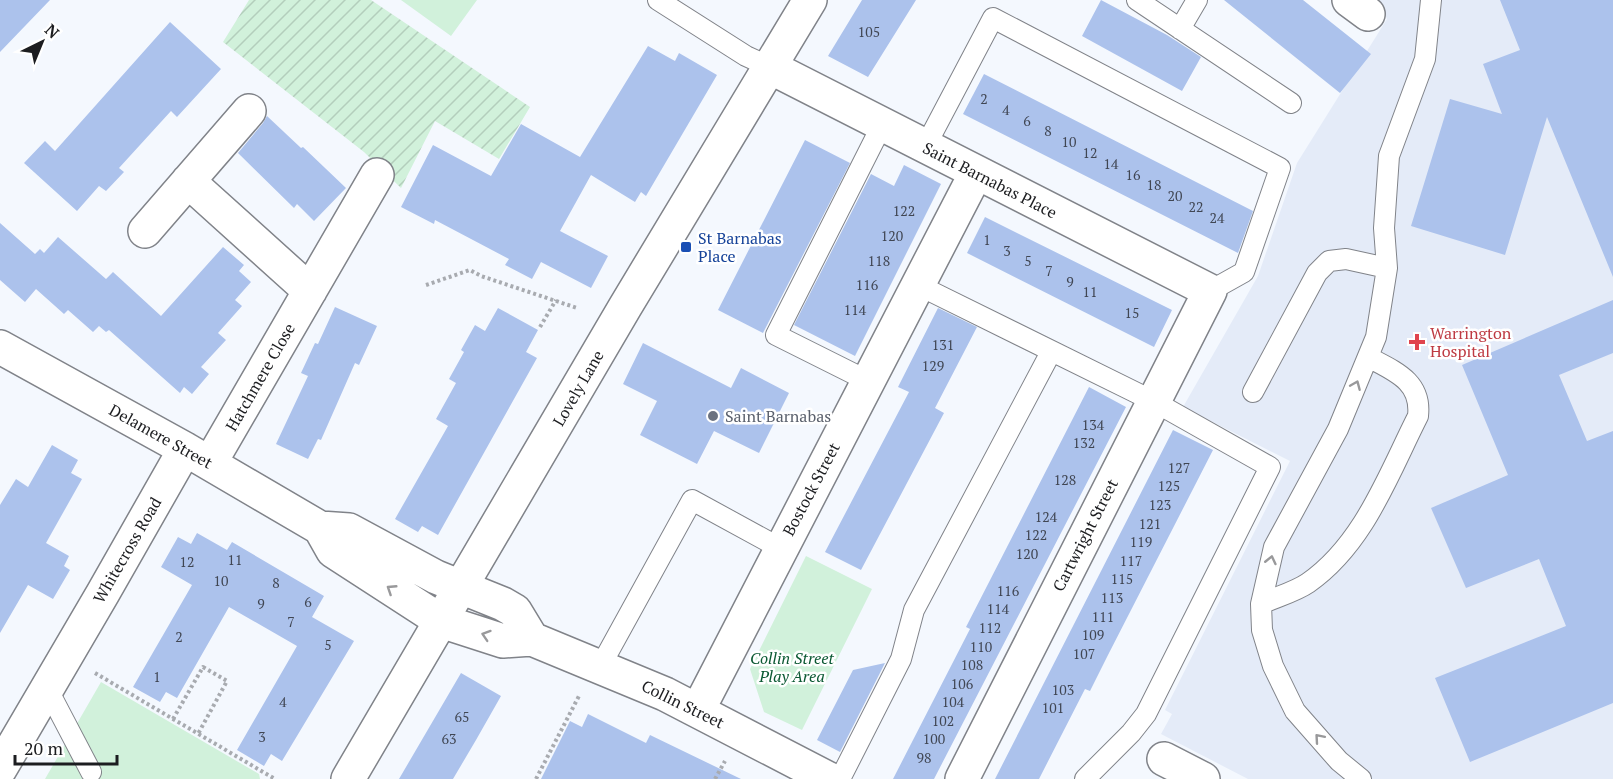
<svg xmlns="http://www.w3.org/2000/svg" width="1613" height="779" font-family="'PT Serif',serif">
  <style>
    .built { fill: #e4ebf8 }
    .green { fill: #d1f1db }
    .garden { fill: url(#garden-furrows) }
    .building { fill: #acc2ec }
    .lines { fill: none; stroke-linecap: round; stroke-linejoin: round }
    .service-casing { stroke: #808389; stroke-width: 22 }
    .minor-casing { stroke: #808389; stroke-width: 36 }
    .tertiary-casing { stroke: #808389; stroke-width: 36 }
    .path { stroke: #a8abb0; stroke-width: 4; stroke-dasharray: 3 3; stroke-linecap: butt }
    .service { stroke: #fff; stroke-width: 20 }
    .minor { stroke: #fff; stroke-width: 33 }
    .tertiary { stroke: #fff; stroke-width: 33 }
    .oneway { stroke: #99999b }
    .transit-dot { fill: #1a4fb4; stroke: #fff; stroke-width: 2 }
    .health-dot { fill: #e0444e; stroke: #fff; stroke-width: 2 }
    .worship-dot { fill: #6b7280; stroke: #fff; stroke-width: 2 }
    .labels { text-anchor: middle; stroke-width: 5; stroke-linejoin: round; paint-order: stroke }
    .number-label { font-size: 14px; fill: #404653 }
    .street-label { font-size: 16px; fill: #1c1d20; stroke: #fff }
    .transit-label { font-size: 16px; fill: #164399; stroke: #fff; text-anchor: start }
    .health-label { font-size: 16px; fill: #be3a42; stroke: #fff; text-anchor: start }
    .worship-label { font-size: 16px; fill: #5b616d; stroke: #fff; text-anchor: start }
    .park-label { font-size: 16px; font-style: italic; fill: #0b5933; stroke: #fff }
  </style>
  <defs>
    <pattern id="garden-furrows" width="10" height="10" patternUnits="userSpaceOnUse" patternTransform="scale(1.5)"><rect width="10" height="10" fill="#d1f1db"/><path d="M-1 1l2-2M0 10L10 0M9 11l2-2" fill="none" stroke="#b3cebc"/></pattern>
  </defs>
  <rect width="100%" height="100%" fill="#f4f8fe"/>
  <path class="built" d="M1379,0H1613V779H1248L1161,734L1172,714L1165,710L1290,461L1183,407L1258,276L1297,163L1387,19Z"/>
  <path class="green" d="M401,0H477L451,36Z
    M806,556L872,589L802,730L764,712L750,669Z
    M101,682L259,774L260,779H45Z"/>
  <path class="garden" d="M249,0H371L530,107L499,159L435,121L401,188L364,152L223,42Z"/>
  <path class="building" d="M0,0H50L0,52Z
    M862,0H916L868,77L828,56Z
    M1101,0L1167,35L1201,57L1182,91L1082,36Z
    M1224,0H1303L1371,54L1340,93Z
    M1500,0H1613V277L1547,117L1505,255L1411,226L1450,99L1502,114L1483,64L1520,50Z
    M170,22L221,69L177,117L171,111L119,168L124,172L106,191L99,186L77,211L24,163L45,141L55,151Z
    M648,46L675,61L679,53L717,75L646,196L641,192L635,202L591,175L560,231L608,256L591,288L541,262L532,279L505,265L509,259L435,220L434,224L401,207L433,145L491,176L521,124L580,157Z
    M984,74L1253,211L1238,253L963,114Z
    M267,116L301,148L303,147L346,188L314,221L297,204L294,208L238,153L263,123Z
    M805,140L850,163L763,333L718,310Z
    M904,165L941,184L855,356L794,325L871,174L894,186Z
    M985,217L1172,310L1154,347L967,253Z
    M0,223L35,254L40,249L44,253L58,237L106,279L113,272L161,316L223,247L244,265L239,271L251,282L235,300L242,306L218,333L226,340L201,367L209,374L192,394L184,387L180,393L109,330L106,332L99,326L93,332L68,310L64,314L36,289L25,302L0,280Z
    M1613,300V353L1559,375L1587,441L1613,431V703L1470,762L1435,678L1566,626L1539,559L1466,588L1431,508L1508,475L1462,365Z
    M335,307L377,326L359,365L355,363L321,440L318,439L308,459L276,444L308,376L301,373L315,343L318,344Z
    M498,308L538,330L526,352L537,358L438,535L422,526L418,532L395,519L448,426L436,419L456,383L449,379L464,352L461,350L475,325L485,331Z
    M938,308L977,327L935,408L944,413L861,570L825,552L909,392L898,387Z
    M643,343L731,388L741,368L789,393L759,453L714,431L697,464L640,435L657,401L623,384Z
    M1089,387L1126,407L934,779H893L970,629L966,627Z
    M1173,430L1213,450L1108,655L1090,691L1085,689L1039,779H995Z
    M52,445L78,460L71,473L82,479L46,543L69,556L64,566L70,570L53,599L28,585L0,633V505L16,479L28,487Z
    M197,533L227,550L232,542L324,596L312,617L354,641L282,761L271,754L264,766L237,750L297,646L229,607L177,698L166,692L160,702L133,687L192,585L161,567L178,537L191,544Z
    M885,663L840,752L817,740L853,670Z
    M461,673L501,696L476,740L453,779H399Z
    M588,714L646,743L650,735L741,779H541L570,721L582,727Z"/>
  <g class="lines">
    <g class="service-casing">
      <path id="service" d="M658,0L746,56L770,67
        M1137,0L1291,103
        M1180,29L1197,0
        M925,147L993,18L1280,168L1244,272L1210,291
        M918,285L1153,401L1270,467L1146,714L1131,733L1085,779
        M868,381L776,335L882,125
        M1253,392L1317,273L1329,261L1346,259L1387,268
        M1261,604C1276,597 1295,592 1308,583C1364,544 1388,475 1418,416C1422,381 1394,371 1368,357
        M600,667L692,500L780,548
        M47,688L91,772
        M840,779L901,659L914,610L1051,352
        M1361,779L1339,761L1295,711L1273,666L1262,630L1261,604L1274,547L1338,429L1376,337L1387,268L1384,228L1389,156L1425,59L1431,0"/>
    </g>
    <g class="minor-casing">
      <path id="minor" d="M1349,0L1368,14
        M770,67L1210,291L962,779
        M188,181L310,291
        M145,231L249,111
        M0,347L185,449L320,528L349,530L436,577L503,604L515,611L532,639
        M210,463L377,175
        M320,528L333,551L441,621L503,641L532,639L665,694L829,779
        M698,710L976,173
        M1164,759L1203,779
        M0,769L103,593L185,449"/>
    </g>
    <g class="tertiary-casing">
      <path id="tertiary" d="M348,779L625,307L810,0"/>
    </g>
    <path class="path" d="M426,285L470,270L481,276L577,308
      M540,327L556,300
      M95,673L275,779
      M173,719L203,667L227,681L198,734
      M536,779L580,694
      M715,779L725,761"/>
    <use href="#service" class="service"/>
    <use href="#minor" class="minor"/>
    <use href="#tertiary" class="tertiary"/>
  </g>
  <defs><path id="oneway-chevron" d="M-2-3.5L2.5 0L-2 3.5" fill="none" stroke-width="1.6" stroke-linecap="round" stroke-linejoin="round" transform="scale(1.5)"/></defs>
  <g class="oneway">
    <use href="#oneway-chevron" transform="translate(1356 385) rotate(-67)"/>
    <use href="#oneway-chevron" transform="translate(1271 560) rotate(-77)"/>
    <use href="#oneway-chevron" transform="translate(391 589) rotate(-147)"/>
    <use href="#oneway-chevron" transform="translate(486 635) rotate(-162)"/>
    <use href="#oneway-chevron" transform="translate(1319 738) rotate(-131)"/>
  </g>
  <rect class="transit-dot" x="680" y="241" width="12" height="12" rx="3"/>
  <path class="health-dot" d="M1414 333h6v6h6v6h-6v6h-6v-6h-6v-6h6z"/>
  <circle class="worship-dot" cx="713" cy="416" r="6"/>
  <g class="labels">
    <g class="number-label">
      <text x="869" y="37">105</text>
      <text x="984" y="104">2</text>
      <text x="1006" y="115">4</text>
      <text x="1027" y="126">6</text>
      <text x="1048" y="136">8</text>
      <text x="1069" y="147">10</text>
      <text x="1090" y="158">12</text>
      <text x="1111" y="169">14</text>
      <text x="1133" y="180">16</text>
      <text x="1154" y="190">18</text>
      <text x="1175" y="201">20</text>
      <text x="1196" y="212">22</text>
      <text x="904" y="216">122</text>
      <text x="1217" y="223">24</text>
      <text x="892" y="241">120</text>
      <text x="987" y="245">1</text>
      <text x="1007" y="256">3</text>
      <text x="879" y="266">118</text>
      <text x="1028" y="266">5</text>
      <text x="1049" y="276">7</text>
      <text x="1070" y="287">9</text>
      <text x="867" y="290">116</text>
      <text x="1090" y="297">11</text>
      <text x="855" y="315">114</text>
      <text x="1132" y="318">15</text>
      <text x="943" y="350">131</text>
      <text x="933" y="371">129</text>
      <text x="1093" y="430">134</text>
      <text x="1084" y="448">132</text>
      <text x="1179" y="473">127</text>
      <text x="1065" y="485">128</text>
      <text x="1169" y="491">125</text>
      <text x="1160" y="510">123</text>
      <text x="1046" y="522">124</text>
      <text x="1150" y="529">121</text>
      <text x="1036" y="540">122</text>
      <text x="1141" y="547">119</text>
      <text x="1027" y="559">120</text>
      <text x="235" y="565">11</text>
      <text x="1131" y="566">117</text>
      <text x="187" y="567">12</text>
      <text x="1122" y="584">115</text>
      <text x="221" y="586">10</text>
      <text x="276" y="588">8</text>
      <text x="1008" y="596">116</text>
      <text x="1112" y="603">113</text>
      <text x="308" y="607">6</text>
      <text x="261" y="609">9</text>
      <text x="998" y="614">114</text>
      <text x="1103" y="622">111</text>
      <text x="291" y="627">7</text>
      <text x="990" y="633">112</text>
      <text x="1093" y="640">109</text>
      <text x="179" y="642">2</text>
      <text x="328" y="650">5</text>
      <text x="981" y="652">110</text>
      <text x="1084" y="659">107</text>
      <text x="972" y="670">108</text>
      <text x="157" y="682">1</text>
      <text x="962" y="689">106</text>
      <text x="1063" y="695">103</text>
      <text x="283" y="707">4</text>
      <text x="953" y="707">104</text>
      <text x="1053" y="713">101</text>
      <text x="462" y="722">65</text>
      <text x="943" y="726">102</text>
      <text x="262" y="742">3</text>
      <text x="449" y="744">63</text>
      <text x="934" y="744">100</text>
      <text x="924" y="763">98</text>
    </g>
    <g class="street-label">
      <text transform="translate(990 180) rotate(27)" y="6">Saint Barnabas Place</text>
      <text transform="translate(260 377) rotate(-60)" y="6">Hatchmere Close</text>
      <text transform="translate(578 388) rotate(-60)" y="6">Lovely Lane</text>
      <text transform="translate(161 436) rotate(29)" y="6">Delamere Street</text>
      <text transform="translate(811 489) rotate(-62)" y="6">Bostock Street</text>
      <text transform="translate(1085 535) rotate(-63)" y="6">Cartwright Street</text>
      <text transform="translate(127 550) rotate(-60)" y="6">Whitecross Road</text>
      <text transform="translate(683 704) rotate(26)" y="6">Collin Street</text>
    </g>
    <g class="transit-label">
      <text x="698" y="244">St Barnabas<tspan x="698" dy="18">Place</tspan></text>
    </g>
    <g class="health-label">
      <text x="1430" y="339">Warrington<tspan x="1430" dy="18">Hospital</tspan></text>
    </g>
    <g class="worship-label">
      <text x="725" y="422">Saint Barnabas</text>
    </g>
    <g class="park-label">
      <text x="792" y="664">Collin Street<tspan x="792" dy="18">Play Area</tspan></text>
    </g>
  </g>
  <g transform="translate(42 42) rotate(43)" stroke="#ffffff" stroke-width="4.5" paint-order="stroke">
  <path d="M0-4.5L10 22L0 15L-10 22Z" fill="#1c1d20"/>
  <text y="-9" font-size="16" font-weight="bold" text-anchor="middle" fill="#1c1d20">N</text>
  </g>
  <path d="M15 755v9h102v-9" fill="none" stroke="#1c1d20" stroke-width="3"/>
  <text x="24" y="755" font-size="18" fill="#1c1d20" stroke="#ffffff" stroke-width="4.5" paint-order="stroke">20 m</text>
</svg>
